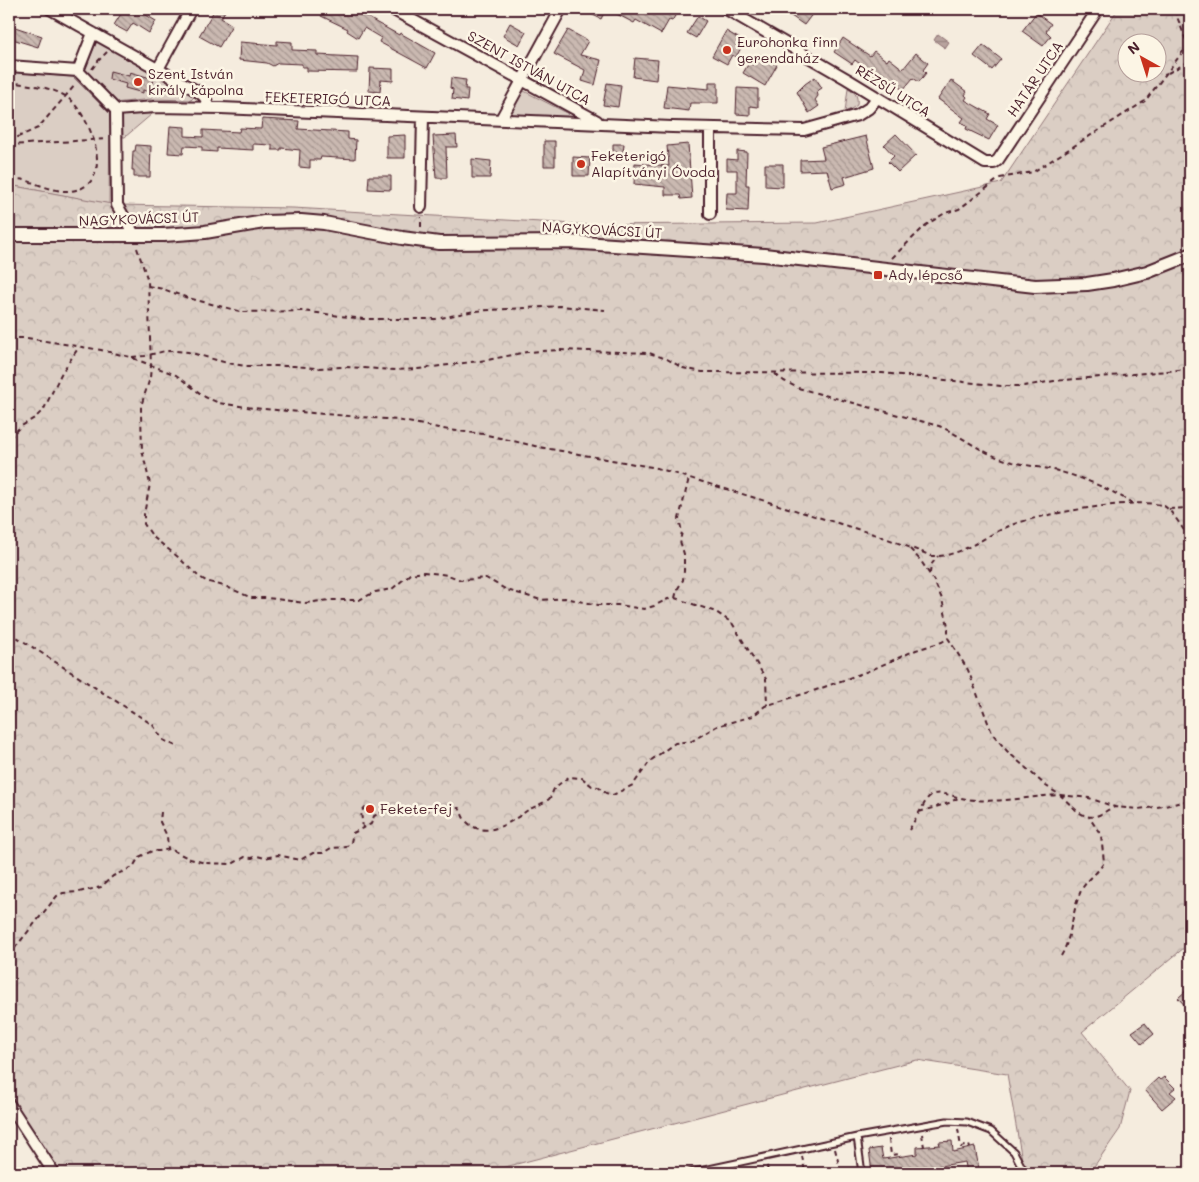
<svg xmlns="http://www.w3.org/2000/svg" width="1199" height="1182" font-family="Mali,sans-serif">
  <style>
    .green { fill: #dbcec4; stroke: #927678 }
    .forest { fill: url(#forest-crowns); stroke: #927678; fill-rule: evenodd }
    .water { fill: url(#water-rules); stroke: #8c6e70 }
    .building { fill: url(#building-back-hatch); stroke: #4a1f2b }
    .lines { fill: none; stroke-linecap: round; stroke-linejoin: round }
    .service-casing { stroke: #4a1f2b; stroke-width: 9 }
    .minor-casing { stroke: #4a1f2b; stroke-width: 14 }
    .tertiary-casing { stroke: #4a1f2b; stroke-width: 16 }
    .path { stroke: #4a1f2b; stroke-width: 2; stroke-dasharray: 5 4; stroke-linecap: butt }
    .service { stroke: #fcf5e5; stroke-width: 5 }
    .minor { stroke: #fcf5e5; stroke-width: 10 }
    .tertiary { stroke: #fcf5e5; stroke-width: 12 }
    .poi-dot { fill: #c8321e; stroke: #fcf5e5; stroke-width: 2 }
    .labels { text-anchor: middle; stroke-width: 5; stroke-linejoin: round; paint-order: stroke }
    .poi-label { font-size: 14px; fill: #4a1f2b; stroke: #fcf5e5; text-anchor: start }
    .street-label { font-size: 14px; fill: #4a1f2b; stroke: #fcf5e5 }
  </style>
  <defs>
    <pattern id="forest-crowns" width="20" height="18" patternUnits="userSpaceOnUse" patternTransform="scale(1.25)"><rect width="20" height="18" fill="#dbcec4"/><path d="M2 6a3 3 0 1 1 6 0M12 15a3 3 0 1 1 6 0" fill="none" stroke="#bdb0a9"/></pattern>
    <pattern id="water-rules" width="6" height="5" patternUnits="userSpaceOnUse" patternTransform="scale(1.25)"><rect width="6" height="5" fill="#b8a39e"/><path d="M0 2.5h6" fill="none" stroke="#988481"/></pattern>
    <pattern id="building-back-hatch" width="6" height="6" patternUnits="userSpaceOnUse" patternTransform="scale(1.25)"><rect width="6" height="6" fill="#cab9b1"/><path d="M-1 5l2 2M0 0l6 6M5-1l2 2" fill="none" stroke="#a69690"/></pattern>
  </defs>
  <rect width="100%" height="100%" fill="#f5ecde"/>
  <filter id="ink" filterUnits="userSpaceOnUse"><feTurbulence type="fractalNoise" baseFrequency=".02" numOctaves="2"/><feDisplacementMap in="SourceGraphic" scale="10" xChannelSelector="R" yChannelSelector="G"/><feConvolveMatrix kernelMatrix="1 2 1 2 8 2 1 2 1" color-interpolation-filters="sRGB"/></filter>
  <g filter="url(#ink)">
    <path class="green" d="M97,41L192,93L194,97L191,100L152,99L114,103L84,72Z
      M9,72L73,77L110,114L109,204L9,185Z
      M848,88C856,93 858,96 857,105L851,109L845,112Z
      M522,90L569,114L566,117L509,115Z
      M152,111V114L125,137H123L122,116L124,114Z"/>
    <path class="forest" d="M1118,9H1190V943L1082,1032L1130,1091L1120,1129L1095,1165L1086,1173H1033L1022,1160L1007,1074L917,1060L482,1173H55L9,1104V185L117,205L293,208L594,225L817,223L1001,183ZM1126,42H1156V72H1126Z"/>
    <path class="water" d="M938,34L949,42L945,48L934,40Z"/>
    <path class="building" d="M124,9H136L156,21L149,33L133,23L127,32L114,25Z
      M215,9H226L221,18L232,25L219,47L199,36Z
      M325,9H354L377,23L399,35L400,33L435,53L427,68L379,42L381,38L364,28L358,38L347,31L348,29L321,16Z
      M581,9H606L601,19Z
      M607,9H679L672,21L669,20L661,34L636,20L634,23Z
      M781,9H816L804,25Z
      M1036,13L1051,24L1046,31L1051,36L1043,46L1022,31Z
      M698,16L706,21L696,38L687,33Z
      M510,23L526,32L519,45L503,36Z
      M9,25L42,36L38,47L9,38Z
      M568,30L588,41L580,55L601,60L595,85L582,81L585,70L554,54Z
      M726,31L740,39L738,44L742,46L736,57L732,55L727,64L712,56Z
      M843,38L870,56L874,51L887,61L889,58L903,69L916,53L928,63L923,70L926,73L919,82L913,78L903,90L885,76L881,81L855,60L852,64L834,52Z
      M277,41L292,42V50L317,51V55L358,57L357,72L307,71V67H302V64L278,63L273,66L267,63L239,60L240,42L277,45Z
      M983,45L1001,59L992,70L974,56Z
      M759,54L777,65L765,86L743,73L749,63L753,65Z
      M635,58L658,60L656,80L633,77Z
      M370,68L393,69V81L381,80L380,92L369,91Z
      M110,71L129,76L130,72L154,79L151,92L143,90V93L125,88L126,84L109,79Z
      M815,77L822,88L817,91L818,96L815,100L819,106L809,113L797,92L805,84Z
      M451,78L466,80L465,89H468L467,101L452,99L453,89L450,88Z
      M951,80L967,92L965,95L967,97L965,100L990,114L987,119L998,125L989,140L966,129L967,126L961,122L964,118L938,99Z
      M709,82H718V103H690L689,111L664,108L667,85L709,89Z
      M607,83L621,85L618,107L603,105Z
      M737,88L758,89V107L750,106V115L736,114Z
      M262,119L299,121L298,129L348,132V139L356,140L355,159L321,157L320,160H310V168L299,167L300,150L281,148V150H272V145L253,144V150L217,148V152L202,151V147L184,146L183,154L168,153L170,126L185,127V136L203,137V130L239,132L240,128L261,129Z
      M896,134L916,155L898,172L888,162L894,156L884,145Z
      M405,135V158H387V136Z
      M456,135L457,147H446L447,178H436L433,136Z
      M866,136L874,168L844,177L846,184L832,188L827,170L800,171V160L824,159L821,147Z
      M544,141H555V166H544Z
      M613,144H624L623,153H613Z
      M688,144L692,198L681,199L680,195H665V187L634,184L635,163L669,166L667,146Z
      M136,145L151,146L150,177H134V170H132L133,151H135Z
      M737,151L747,152L746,185H749L748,211L726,210L727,193H737V170H727V159L737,160Z
      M573,157L590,158L589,176H573Z
      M472,159L491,161L490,178H472Z
      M765,164H783V187L765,186Z
      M369,176H391V190L368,189Z
      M1190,987V1011L1178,998Z
      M1145,1023L1154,1034L1142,1044L1132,1032Z
      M1164,1077L1175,1088L1170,1092L1176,1097L1162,1109L1145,1090L1158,1078L1160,1080Z
      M952,1141L953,1152L975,1147L979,1169L967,1172L965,1162L909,1171V1173H896V1169L872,1172L869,1150L881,1148L883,1159L917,1154V1147L940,1145L939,1142Z"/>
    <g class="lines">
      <g class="service-casing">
        <path id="service" d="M857,1137L862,1173
          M690,1173L857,1137L947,1121L967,1122L991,1131L1014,1152L1025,1173"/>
      </g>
      <g class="minor-casing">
        <path id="minor" d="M50,9L197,91C205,96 207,99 208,108
          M392,9L597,121
          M726,9L847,79L985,163H994L998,160L1098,9
          M9,66L78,71L116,110L155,107L221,108L672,127L804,130L858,115L869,108L877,98
          M158,69L191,9
          M78,71L93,33
          M116,110L117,205L135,236
          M501,119L561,9
          M710,128V214
          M421,207L423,117
          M9,1104L54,1173"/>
      </g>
      <g class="tertiary-casing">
        <path id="tertiary" d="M9,235H164L205,232L264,222L301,221L324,223L402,238L439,243L568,242L764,255L1035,286L1087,284L1113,280L1147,272L1190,255"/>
      </g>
      <path class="path" d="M92,69L98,61L107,52
        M1168,73L1190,61
        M9,82C27,85 52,86 68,98C89,114 117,180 76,190C59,194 43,186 28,181C22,179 15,179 9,179
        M9,141L38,128L76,84
        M9,145L107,139
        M421,227V217
        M137,248L148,281L151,366L150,378L141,406V414L142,450L150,484L144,514V524L153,537L178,557L198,576L206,581L227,587L252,598H268L305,603L330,600H359L375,592L392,589L410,574L424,572L448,575L461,580L486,578L507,590L541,600L565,598L598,605H618L644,609L654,606L668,599L675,598L716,612L732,623L766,679L767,705
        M892,258L926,225L945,213L959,209L1000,178L1033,172L1145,101L1188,45L1174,9
        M148,286L163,289L188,298L243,312L303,311L363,319H436L474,311L560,306L605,310
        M9,338H27L101,350L130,357L176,375L205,397L219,403L253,408L397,420L449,430L483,434L539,447L657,468L880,536L932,556C959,558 985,536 1009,526C1034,515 1141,496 1164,506C1172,510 1184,531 1190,539
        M132,357L145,356L165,351H176L188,352L227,363L246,366H294L315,368L345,367L396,370L418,369L487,360L527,352L560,350L649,353L667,359L683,368L702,372L882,373L1001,386H1024L1054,381L1190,369
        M775,374L784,381L798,388L939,426C960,435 979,451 1000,458C1016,464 1033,466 1049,469C1080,476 1108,488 1134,504
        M9,438L20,427L36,417L44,409L61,374L79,347
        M1169,509L1190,508
        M910,549L921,561L934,581L942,599L948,626V638L968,670L992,733L1007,751L1046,786L1060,795L1089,798L1115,807L1138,809L1165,806L1190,800
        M930,573L931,565L938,556
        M675,598L677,590L683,580L684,571V554L680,541L682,532L679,519L689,478
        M9,632L153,725L163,740L176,746
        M161,812L160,822L167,836L168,849
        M919,812L949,803L958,798
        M363,828L361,812L365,807L372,806
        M909,830L927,799C936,787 955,798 967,799C998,804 1030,796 1060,795C1070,803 1082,821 1096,816C1103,814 1108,809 1115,807
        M9,955L57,896L63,893L79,892L101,887L113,876L133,867L139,857L152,851H159L170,849L190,859L205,863L232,864L245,857L252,858L257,856L265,858L278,855L300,860L313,853H323L331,848L346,847L351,842L353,833L371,824L374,816L384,811H395L403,808L421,812L438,808L444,812L450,808H459C462,812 462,817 466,821C485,841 511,822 528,810C535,806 543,804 549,799C552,796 552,792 554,789C557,785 565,780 569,777L582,778L592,786L598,787L606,793L613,795L633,785L650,761L675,743L692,741L717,726L753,716L765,706L816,690L871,670L916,650L942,642L948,638
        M1061,956C1071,940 1072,912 1080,893C1085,880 1098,874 1104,862L1101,835L1089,817
        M958,1129L961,1147L969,1145L970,1148
        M922,1134L924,1147
        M889,1139L891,1155L900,1154L901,1156
        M835,1149L839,1165
        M802,1156L805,1172L814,1170V1173
        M767,1166L768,1173"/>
      <use href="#service" class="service"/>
      <use href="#minor" class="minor"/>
      <use href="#tertiary" class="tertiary"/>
    </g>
  </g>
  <g class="poi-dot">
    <circle cx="727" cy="50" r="5"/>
    <circle cx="138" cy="82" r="5"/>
    <circle cx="581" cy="164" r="5"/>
    <rect x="873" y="270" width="10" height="10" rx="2.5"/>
    <circle cx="370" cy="809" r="5"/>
  </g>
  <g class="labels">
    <g class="poi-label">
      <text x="737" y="47">Eurohonka finn<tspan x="737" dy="16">gerendaház</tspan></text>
      <text x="148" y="79">Szent István<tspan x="148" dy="16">király kápolna</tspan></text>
      <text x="591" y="161">Feketerigó<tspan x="591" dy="16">Alapítványi Óvoda</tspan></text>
      <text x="888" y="280">Ady lépcső</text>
      <text x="380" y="814">Fekete-fej</text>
    </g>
    <g class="street-label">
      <text transform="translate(529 68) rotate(29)" y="5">SZENT ISTVÁN UTCA</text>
      <text transform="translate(1035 79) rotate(-56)" y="5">HATÁR UTCA</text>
      <text transform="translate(893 91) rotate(32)" y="5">RÉZSŰ UTCA</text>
      <text transform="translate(328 99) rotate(2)" y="5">FEKETERIGÓ UTCA</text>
      <text transform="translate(139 219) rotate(-2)" y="5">NAGYKOVÁCSI ÚT</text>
      <text transform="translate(602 230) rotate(3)" y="5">NAGYKOVÁCSI ÚT</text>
    </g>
  </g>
  <rect width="1199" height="1182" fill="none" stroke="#fcf5e5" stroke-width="30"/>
  <rect x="15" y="15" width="1169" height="1152" fill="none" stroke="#4a1f2b" stroke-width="2" filter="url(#ink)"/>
  <g transform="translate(1142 58) rotate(321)"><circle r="24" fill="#fcf5e5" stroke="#b59f9b"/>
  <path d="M0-4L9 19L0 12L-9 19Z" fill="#c8321e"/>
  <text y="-8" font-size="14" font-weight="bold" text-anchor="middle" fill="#4a1f2b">N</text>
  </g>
</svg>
